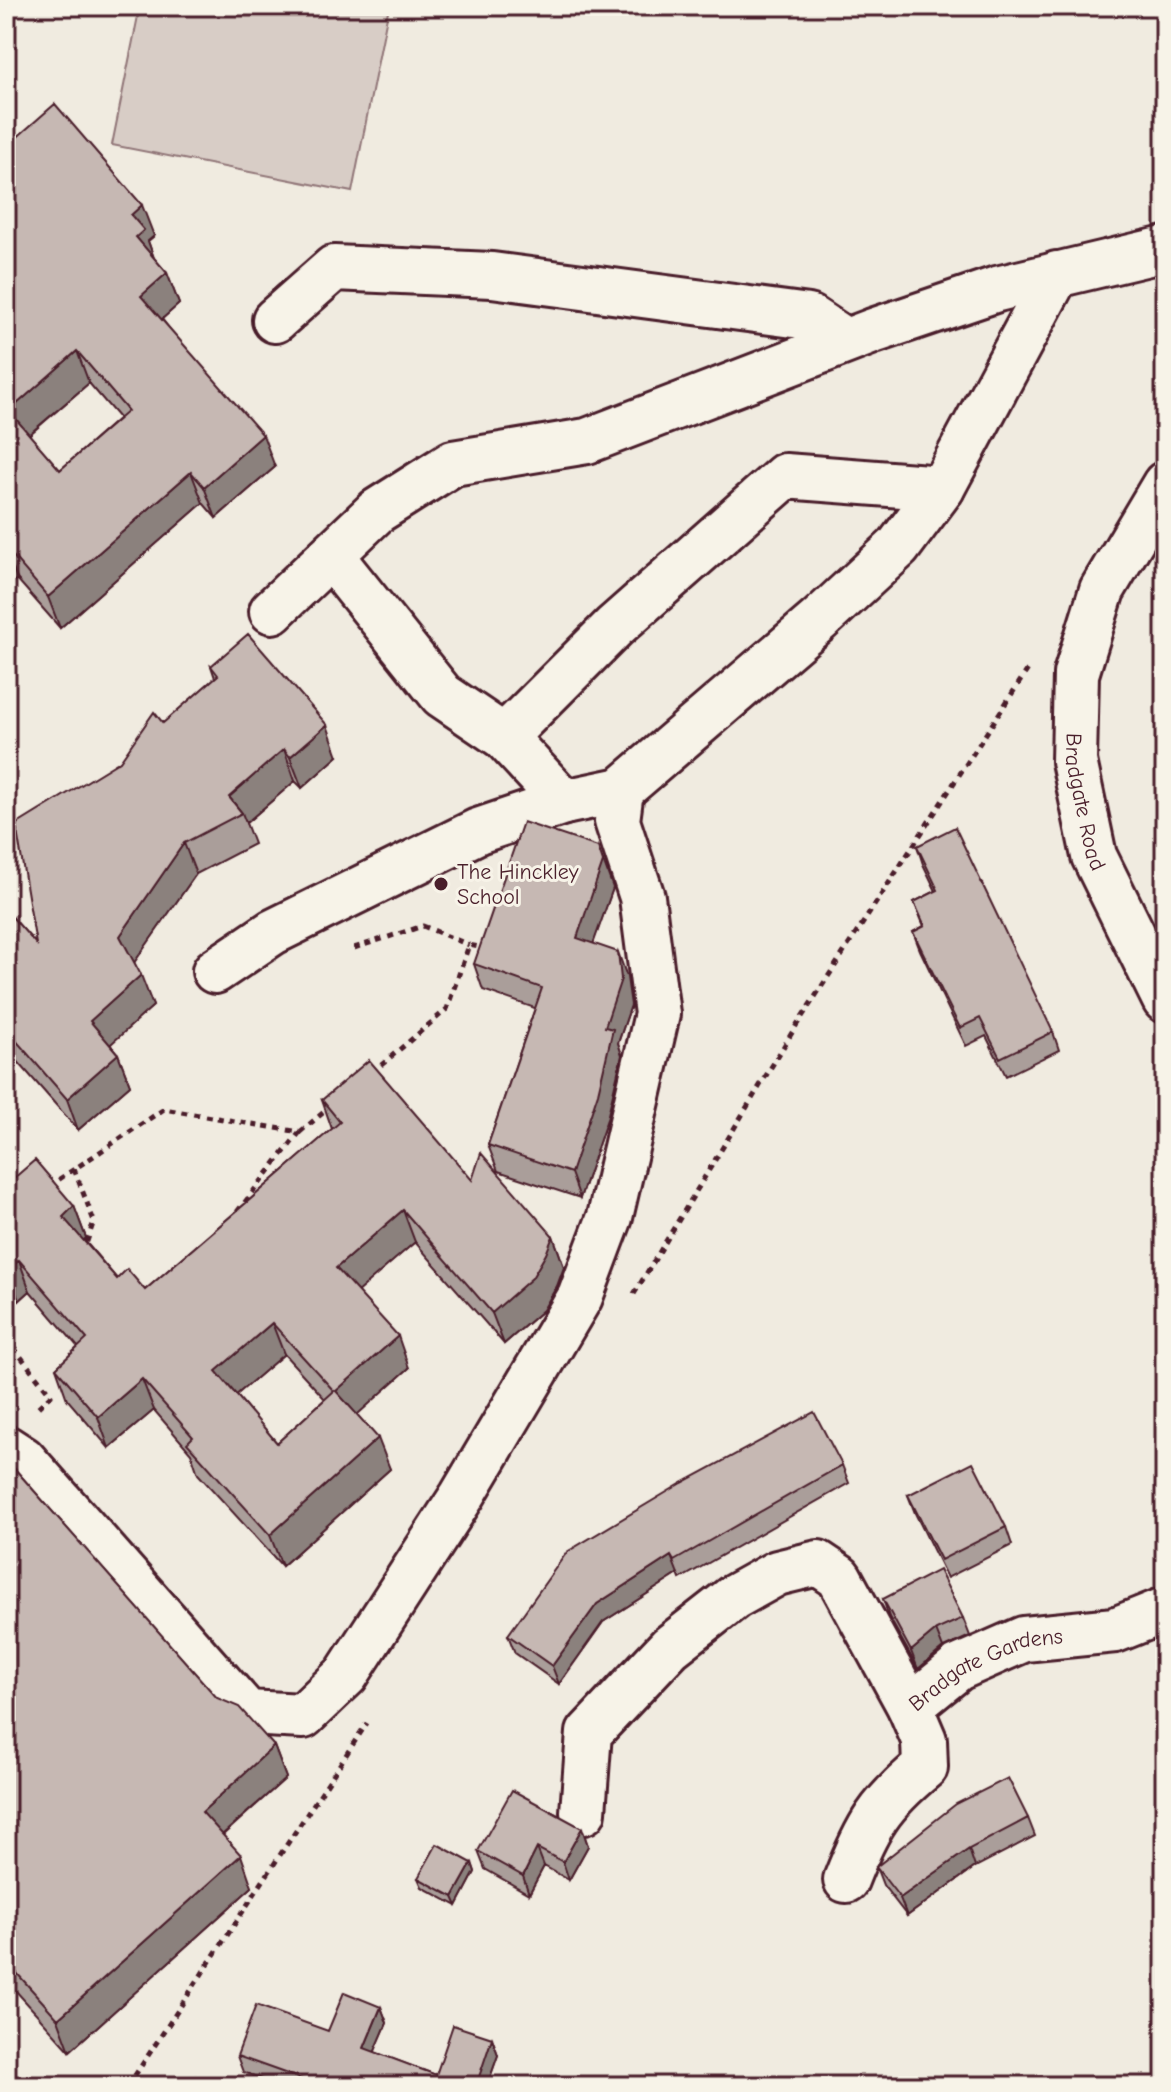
<svg xmlns="http://www.w3.org/2000/svg" width="1171" height="2092" font-family="'Comic Neue',sans-serif">
  <style>
    .green { fill: #d8cdc6; stroke: #917678; stroke-width: 2 }
    .lines { fill: none; stroke-linecap: round; stroke-linejoin: round }
    .minor-casing { stroke: #4a1f2b; stroke-width: 50 }
    .path { stroke: #4a1f2b; stroke-width: 5; stroke-dasharray: 6 6; stroke-linecap: butt }
    .minor { stroke: #f7f3e8; stroke-width: 44 }
    .wall { fill: #aa9e9a; stroke: #4a1f2b; stroke-width: 2; fill-rule: evenodd }
    .shaded-wall { fill: #8b817d; stroke: #4a1f2b; stroke-width: 2 }
    .building { fill: #c6b8b3; stroke: #4a1f2b; stroke-width: 2; fill-rule: evenodd }
    .poi-dot { fill: #4a1f2b; stroke: #f7f3e8; stroke-width: 3 }
    .labels { text-anchor: middle; stroke-width: 6; stroke-linejoin: round; paint-order: stroke }
    .street-label { font-size: 22px; fill: #4a1f2b; stroke: #f7f3e8 }
    .poi-label { font-size: 22px; fill: #4a1f2b; stroke: #f7f3e8; text-anchor: start }
  </style>
  <rect width="100%" height="100%" fill="#f0ebe0"/>
  <filter id="ink" filterUnits="userSpaceOnUse"><feTurbulence type="fractalNoise" baseFrequency=".0125" numOctaves="2"/><feDisplacementMap in="SourceGraphic" scale="16" xChannelSelector="R" yChannelSelector="G"/><feConvolveMatrix kernelMatrix="1 2 1 2 8 2 1 2 1" color-interpolation-filters="sRGB"/></filter>
  <g filter="url(#ink)">
    <path class="green" d="M140,6H389L352,192L112,145Z"/>
    <g class="lines">
      <g class="minor-casing">
        <g id="minor">
          <path d="M275,320L334,268L492,275L809,317L845,341"/>
          <path id="s1" d="M1165,484L1102,590L1076,674L1074,761L1094,856L1165,1000"/>
          <path d="M331,556L442,695L504,737L564,802"/>
          <path d="M272,611L377,511L453,463L587,441L873,331L997,289L1165,249"/>
          <path d="M504,737L614,627L785,476L942,488"/>
          <path d="M215,971L273,932L478,831L564,802L621,790L818,621L898,547L942,488L1057,274"/>
          <path d="M6,1448L23,1459L247,1713L303,1716L346,1675L462,1496L580,1297L610,1217L657,1014L642,897L617,821L621,790"/>
          <path d="M583,1812L589,1733L670,1647L734,1597L777,1573L818,1563L839,1577L910,1707"/>
          <path id="s2" d="M846,1880C867,1826 880,1804 925,1767L924,1740L910,1707L958,1668L1024,1639L1115,1630L1165,1610"/>
        </g>
      </g>
      <path class="path" d="M354,948L423,926L469,945
        M372,1073L447,1009L469,945L484,948
        M300,1132L330,1107
        M74,1169L94,1221L85,1247
        M49,1186L164,1109L300,1132L237,1212
        M634,1294L796,1026L1030,666
        M6,1338L51,1395L35,1410
        M128,2086L367,1723"/>
      <use href="#minor" class="minor"/>
    </g>
    <path class="wall" d="M6,147L154,236L148,241L154,258L167,273L179,304L162,319L275,467L216,518L203,503L60,628L17,579L6,588ZM89,383L119,418L60,470L29,435Z
      M211,666L338,756L302,788L295,781L246,823L254,844L196,874L134,962L153,1006L110,1044L118,1054L130,1085L78,1130L6,1048V910L36,944L120,761L215,678Z
      M917,846L1053,1032L1059,1050L1006,1076L986,1036L966,1046L920,950L913,932L924,926L914,902L936,891L923,864Z
      M613,888L593,943L627,977L631,1005L618,1043L622,1055L607,1119L580,1198L498,1171L488,1145L535,1008L483,990L474,964Z
      M322,1100L472,1180L553,1236L564,1267L557,1286L543,1310L504,1344L415,1242L357,1291L409,1368L357,1414L390,1469L282,1566L198,1474L191,1453L154,1410L109,1448L67,1399L56,1368L78,1347L30,1291L19,1301L6,1286V1185L74,1206L86,1238L84,1240L117,1279L145,1290L332,1129ZM284,1354L325,1399L277,1443L236,1395Z
      M6,1459L217,1698L274,1746L286,1778L223,1835L252,1887L70,2051L6,1980Z
      M842,1465L849,1483L680,1579L678,1574L603,1622L559,1684L515,1653L508,1635Z
      M908,1495L1006,1527L1012,1545L947,1578L915,1513Z
      M883,1599L963,1618L970,1636L943,1648L918,1669L889,1617Z
      M1028,1818L1035,1836L975,1867L907,1916L883,1885L876,1867Z
      M582,1828L588,1846L569,1880L544,1866L529,1894L485,1869L478,1851Z
      M472,1863L475,1872L457,1906L422,1887L418,1878Z
      M381,2007L387,2023L374,2052L436,2075L492,2038L498,2055L487,2086H282L243,2072L237,2056L328,2031Z"/>
    <path class="shaded-wall" d="M142,205L154,236L148,241L155,261L136,237L131,215Z
      M167,273L179,304L153,327L141,296Z
      M77,351L89,383L20,442L9,411Z
      M263,435L275,467L216,518L204,487Z
      M191,472L203,503L60,628L48,597Z
      M6,550L17,579L6,588Z
      M327,725L338,756L302,788L290,757Z
      M284,749L295,781L246,823L242,813L229,797Z
      M184,843L196,874L131,967L120,936Z
      M598,847L613,888L586,964L577,938Z
      M618,952L627,977L631,1005L618,1043L622,1055L607,1119L580,1198L571,1173Z
      M141,975L153,1006L101,1053L90,1021Z
      M118,1054L130,1085L78,1130L67,1099Z
      M74,1206L86,1238L75,1248L63,1217Z
      M403,1210L415,1242L348,1300L336,1268Z
      M553,1236L564,1267L557,1286L543,1310L504,1344L492,1313Z
      M19,1260L30,1291L19,1301L8,1270Z
      M272,1323L284,1354L227,1403L216,1371Z
      M398,1336L409,1368L348,1423L336,1391Z
      M142,1379L154,1410L109,1448L98,1417Z
      M378,1438L390,1469L282,1566L270,1535Z
      M671,1556L678,1574L603,1622L559,1684L552,1666L597,1604Z
      M936,1630L943,1648L918,1669L911,1651Z
      M274,1746L286,1778L213,1843L202,1812Z
      M582,1828L588,1846L569,1880L563,1862Z
      M537,1848L544,1866L529,1894L523,1876Z
      M969,1849L975,1867L907,1916L900,1898Z
      M241,1855L252,1887L70,2051L58,2019Z
      M472,1863L475,1872L457,1906L453,1897Z
      M381,2007L387,2023L369,2065L364,2048Z
      M492,2038L498,2055L487,2086H475Z"/>
    <path class="building" d="M55,104L142,205L131,215L144,230L136,237L167,273L141,296L263,435L204,487L191,472L48,597L6,548V147ZM77,351L128,411L60,470L9,411Z
      M248,634L327,725L290,757L284,749L229,797L242,813L184,843L120,936L141,975L90,1021L118,1054L67,1099L6,1029V910L36,944L16,825L120,761L154,712L163,723L218,675L211,666Z
      M523,822L598,847L603,862L577,938L618,952L621,979L605,1027L613,1029L598,1093L571,1173L488,1145L542,988L474,964Z
      M955,827L1053,1032L1000,1058L980,1018L960,1028L913,932L925,926L914,902L938,890L917,846Z
      M369,1060L472,1180L481,1153L553,1236L546,1254L532,1278L492,1313L403,1210L336,1268L398,1336L336,1391L378,1438L270,1535L187,1443L193,1437L142,1379L98,1417L56,1368L87,1339L19,1260L8,1270L6,1268V1185L35,1160L74,1206L63,1217L117,1279L127,1269L145,1290L340,1122L322,1100ZM272,1323L334,1391L277,1443L216,1371Z
      M814,1412L842,1465L674,1561L671,1556L597,1604L552,1666L508,1635L567,1552L682,1483Z
      M6,1459L217,1698L239,1707L274,1746L202,1812L241,1855L58,2019L6,1961V1925L14,1917L6,1908Z
      M973,1462L1006,1527L941,1560L908,1495Z
      M939,1570L963,1618L936,1630L911,1651L883,1599Z
      M1008,1778L1028,1818L969,1849L900,1898L876,1867L956,1804Z
      M512,1790L582,1828L563,1862L537,1848L523,1876L478,1851Z
      M437,1844L472,1863L453,1897L418,1878Z
      M344,1992L381,2007L364,2048L436,2075L453,2025L492,2038L476,2086H321L237,2056L256,2005L328,2031Z
      M196,2076L223,2086H192Z"/>
  </g>
  <circle class="poi-dot" cx="441" cy="884" r="8"/>
  <g class="labels">
    <g class="street-label">
      <text dy="8" stroke="none"><textPath href="#s1" startOffset="340">Bradgate Road</textPath></text>
      <text dy="8" stroke="none"><textPath href="#s2" startOffset="290">Bradgate Gardens</textPath></text>
    </g>
    <g class="poi-label">
      <text x="457" y="879">The Hinckley<tspan x="457" dy="25">School</tspan></text>
    </g>
  </g>
  <rect width="1171" height="2092" fill="none" stroke="#f7f3e8" stroke-width="32"/>
  <rect x="16" y="16" width="1139" height="2060" fill="none" stroke="#4a1f2b" stroke-width="3" filter="url(#ink)"/>
</svg>
